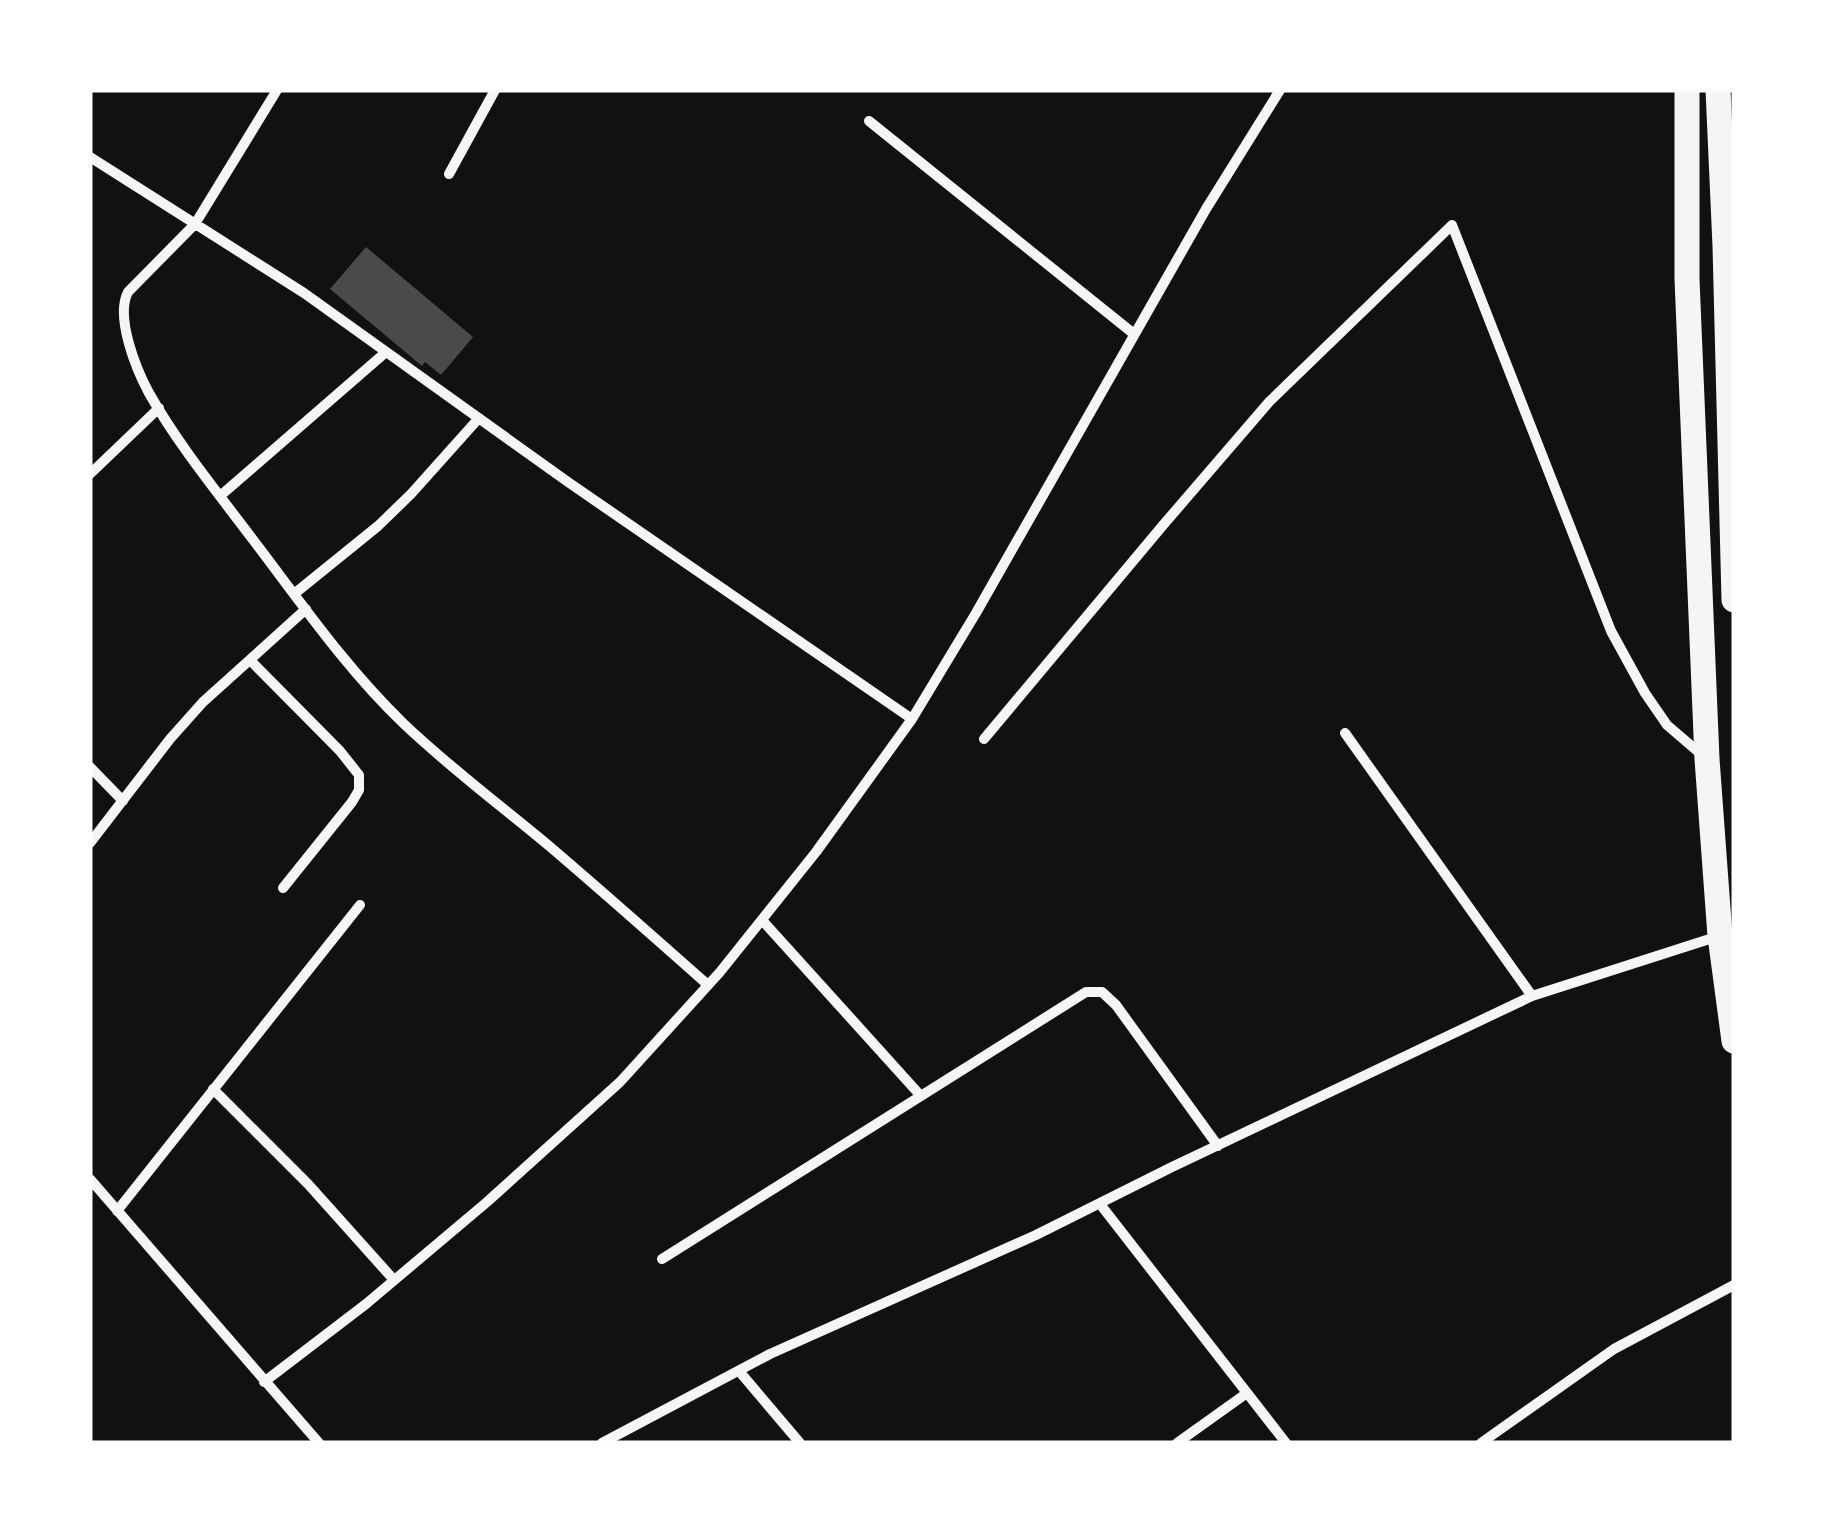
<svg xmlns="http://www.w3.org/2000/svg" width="1824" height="1533" font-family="Ubuntu,sans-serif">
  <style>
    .building { fill: #4a4a4a }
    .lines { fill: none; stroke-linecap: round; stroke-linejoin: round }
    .minor { stroke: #f5f5f5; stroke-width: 10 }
    .primary { stroke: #f5f5f5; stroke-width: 25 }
  </style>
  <rect width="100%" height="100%" fill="#111"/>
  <path class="building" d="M366,247L473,337L441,375L425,362L422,366L330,289Z"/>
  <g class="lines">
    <path class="minor" d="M277,90L195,224L128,292C115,317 136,369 149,393C179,446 218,493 254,541C302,604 346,668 403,723C449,767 500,805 548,845C602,891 655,938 708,985
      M869,121L1134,334
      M90,157L304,293L568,482L912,719
      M449,174L495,90
      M90,474L159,408
      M220,496L386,352
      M294,594L378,526L411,494L479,418
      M250,660L340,751L359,775V790L352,802L283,888
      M1345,733L1532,996
      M984,739L1164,524L1269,402L1452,225L1611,631L1645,693L1667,725L1702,755
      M90,767L123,801
      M90,843L170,739L203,702L306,609
      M762,920L920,1095
      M213,1089L308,1184L394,1280
      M90,1179L319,1443
      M1100,1204L1286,1443
      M117,1211L360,905
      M662,1259L1086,992H1102L1116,1005L1218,1146
      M739,1371L800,1443
      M264,1382L366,1304L487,1202L620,1082L720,972L816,852L912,719L976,613L1206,209L1280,90
      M602,1443L770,1354L1036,1235L1172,1167L1532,996L1719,936
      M1177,1443L1247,1393
      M1481,1443L1614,1349L1734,1285"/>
    <path class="primary" d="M1687,90V279L1707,759L1720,936L1734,1041
      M1718,90L1725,246L1734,600"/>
  </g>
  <rect width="1824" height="1533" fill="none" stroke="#ffffff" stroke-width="185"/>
</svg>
